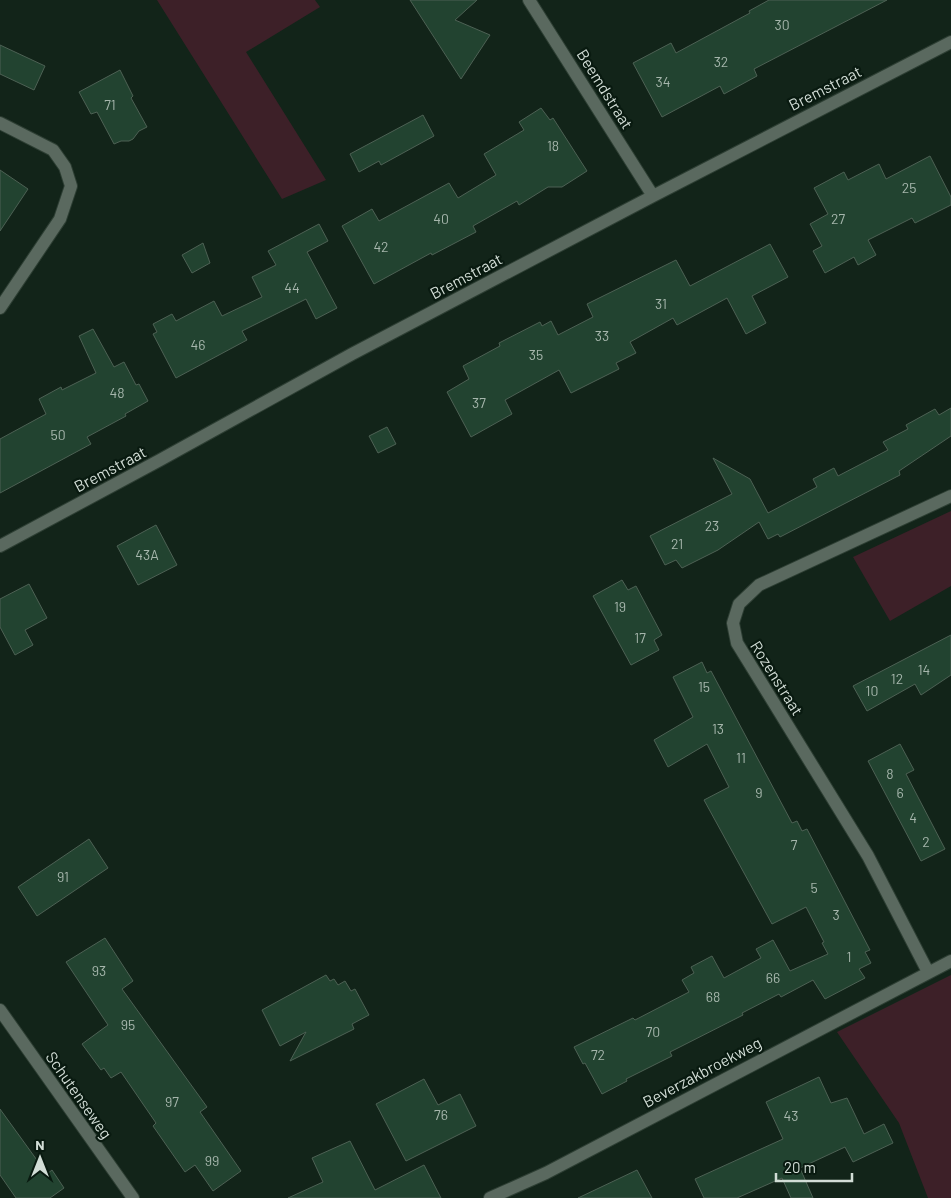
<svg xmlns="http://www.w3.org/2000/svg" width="951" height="1198" font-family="Barlow,sans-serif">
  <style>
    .green { fill: #3d2028 }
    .building { fill: #224330; stroke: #4d6154 }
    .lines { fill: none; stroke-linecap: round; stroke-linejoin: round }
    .minor-casing { stroke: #2d3e33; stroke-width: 14 }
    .minor { stroke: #5a695f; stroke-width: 12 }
    .labels { text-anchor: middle; stroke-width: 4.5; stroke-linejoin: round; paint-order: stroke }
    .number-label { font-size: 14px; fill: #a6b6ac }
    .street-label { font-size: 16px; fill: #d2ddd6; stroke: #091a10 }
  </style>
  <rect width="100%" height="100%" fill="#122419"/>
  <path class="green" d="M157,0H315L320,7L246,52L326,180L282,199Z
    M951,511V586L890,621L853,557Z
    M951,975V1198H928L899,1123L837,1032Z"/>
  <path class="building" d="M410,0H477L455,20L490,35L461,79Z
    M769,0H887L754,69L757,76L724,94L720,86L662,117L633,63L671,43L676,53L750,13L749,11Z
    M0,45L45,66L34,90L0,74Z
    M120,70L133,96L131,98L147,127L139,131L133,139L129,141H121L114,144L97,112L91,114L79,92Z
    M541,108L550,120L553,118L587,171L562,187H548L519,205L517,201L473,226L476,232L432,255L431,253L374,284L342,226L372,209L379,221L449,183L458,198L496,175L484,154L524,130L519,122Z
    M423,115L434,136L381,165L379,161L359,172L350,154Z
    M930,156L951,197V205L915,223L912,218L868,240L876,255L858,265L854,257L825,273L813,251L822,246L810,224L828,214L814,188L844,172L848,180L879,164L886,179Z
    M0,170L28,189L0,231Z
    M319,224L328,241L307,252L337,308L316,319L306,299L242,331L247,340L176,378L153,334L157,332L153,324L172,314L176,321L214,301L222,316L262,297L252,277L276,265L268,251Z
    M203,243L210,263L192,273L182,255Z
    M770,244L788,277L752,296L766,323L746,334L727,298L677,325L673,318L630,342L636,353L616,363L619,369L571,393L559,370L505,400L512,414L471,437L447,392L469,379L463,366L500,346L499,343L540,322L542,326L551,321L558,335L593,317L587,304L676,260L690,286Z
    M93,329L114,367L124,362L136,385L139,384L148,401L125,414L126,416L87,437L91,444L0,493V439L46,414L39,399L61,387L62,390L96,373L79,336Z
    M951,408V436L899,471L900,475L780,537L778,534L768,539L759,522L718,550L682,568L676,560L665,565L650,536L732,494L713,458L750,479L768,513L817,487L813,479L834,468L838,476L888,450L883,442L908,429L906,425L935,409L939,415Z
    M387,427L396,444L378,453L369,436Z
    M156,525L177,565L138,585L117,546Z
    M622,580L628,590L636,586L662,635L654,640L659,650L631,665L593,596Z
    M29,584L47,618L25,630L33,645L15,655L0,627V599Z
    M951,635V675L921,695L915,684L867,711L853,686Z
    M702,662L707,673L711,671L792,823L797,821L802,831L807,829L870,950L865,952L871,963L859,969L865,978L825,999L813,980L781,997L779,994L742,1013L743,1015L670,1052L672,1056L626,1079L627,1081L602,1094L585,1063L583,1064L574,1047L633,1018L635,1020L689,992L682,980L694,973L691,967L712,956L724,978L761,958L756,949L773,940L790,971L828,954L822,943L824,942L806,907L772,924L704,800L729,787L707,744L668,767L654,740L693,717L673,677Z
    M900,744L914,770L906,774L945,849L921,861L868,761Z
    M89,839L108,868L37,916L18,887Z
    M105,938L133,981L122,989L207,1107L200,1112L241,1171L213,1191L195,1165L185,1172L153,1126L156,1123L121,1072L111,1078L104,1068L101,1070L82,1044L108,1025L66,962Z
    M326,975L330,981L334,979L338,985L345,981L351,991L355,989L369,1015L352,1024L354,1029L290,1061L306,1032L280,1046L262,1010Z
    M819,1077L831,1103L847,1098L864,1134L884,1124L893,1143L853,1162L845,1147L800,1168L813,1198H791L782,1178L737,1198H704L695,1179L783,1139L766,1102Z
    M424,1079L438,1105L460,1094L476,1126L406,1161L376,1104Z
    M0,1109L47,1174L52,1170L64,1188L50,1198H16L0,1175Z
    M350,1141L375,1190L424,1165L441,1198H288L323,1182L312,1158Z
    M637,1170L652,1198H578Z"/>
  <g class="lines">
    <g class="minor-casing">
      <path id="minor" d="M529,0L653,196
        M0,123L53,150L65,167L71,186L60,219L0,308
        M0,546L160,460L352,354L653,196L951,42
        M928,972L868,856L737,643L733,623L739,604L759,585L951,496
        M0,1010L133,1198
        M490,1198L546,1173L951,961"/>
    </g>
    <use href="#minor" class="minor"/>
  </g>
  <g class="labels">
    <g class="number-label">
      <text x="782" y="30">30</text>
      <text x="721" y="67">32</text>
      <text x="663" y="87">34</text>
      <text x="110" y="110">71</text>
      <text x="553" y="151">18</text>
      <text x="909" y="193">25</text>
      <text x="441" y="224">40</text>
      <text x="838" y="224">27</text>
      <text x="381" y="252">42</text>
      <text x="292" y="293">44</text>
      <text x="661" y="309">31</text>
      <text x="602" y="341">33</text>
      <text x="198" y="350">46</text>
      <text x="536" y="360">35</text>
      <text x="117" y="398">48</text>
      <text x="479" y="408">37</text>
      <text x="58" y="440">50</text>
      <text x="712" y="531">23</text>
      <text x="677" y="549">21</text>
      <text x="147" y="560">43A</text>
      <text x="620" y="612">19</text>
      <text x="640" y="643">17</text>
      <text x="924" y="675">14</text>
      <text x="897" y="684">12</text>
      <text x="704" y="692">15</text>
      <text x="872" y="696">10</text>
      <text x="718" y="734">13</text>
      <text x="741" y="763">11</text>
      <text x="890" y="779">8</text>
      <text x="759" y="798">9</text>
      <text x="900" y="798">6</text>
      <text x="913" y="823">4</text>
      <text x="926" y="847">2</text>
      <text x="794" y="850">7</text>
      <text x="63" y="882">91</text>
      <text x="814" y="893">5</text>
      <text x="836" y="920">3</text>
      <text x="849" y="962">1</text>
      <text x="99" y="976">93</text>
      <text x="773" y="983">66</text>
      <text x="713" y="1002">68</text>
      <text x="128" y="1030">95</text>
      <text x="653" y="1037">70</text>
      <text x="598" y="1060">72</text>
      <text x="172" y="1107">97</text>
      <text x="441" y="1120">76</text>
      <text x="791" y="1121">43</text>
      <text x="212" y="1166">99</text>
    </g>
    <g class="street-label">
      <text transform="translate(825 88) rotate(-27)" y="6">Bremstraat</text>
      <text transform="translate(605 89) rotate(58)" y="6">Beemdstraat</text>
      <text transform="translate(466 276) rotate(-28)" y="6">Bremstraat</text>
      <text transform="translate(110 469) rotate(-28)" y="6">Bremstraat</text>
      <text transform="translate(777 678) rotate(58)" y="6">Rozenstraat</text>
      <text transform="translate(702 1072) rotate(-28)" y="6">Beverzakbroekweg</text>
      <text transform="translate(79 1095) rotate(55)" y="6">Schutenseweg</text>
    </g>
  </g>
  <g transform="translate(40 1158)" stroke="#091a10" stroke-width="4" paint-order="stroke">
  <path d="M0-4L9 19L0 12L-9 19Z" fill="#d2ddd6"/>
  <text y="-8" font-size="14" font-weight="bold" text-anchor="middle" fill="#d2ddd6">N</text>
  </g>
  <path d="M776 1173v8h76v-8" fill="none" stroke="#d2ddd6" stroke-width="2.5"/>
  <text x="784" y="1173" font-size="15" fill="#d2ddd6" stroke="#091a10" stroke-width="4" paint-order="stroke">20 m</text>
</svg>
